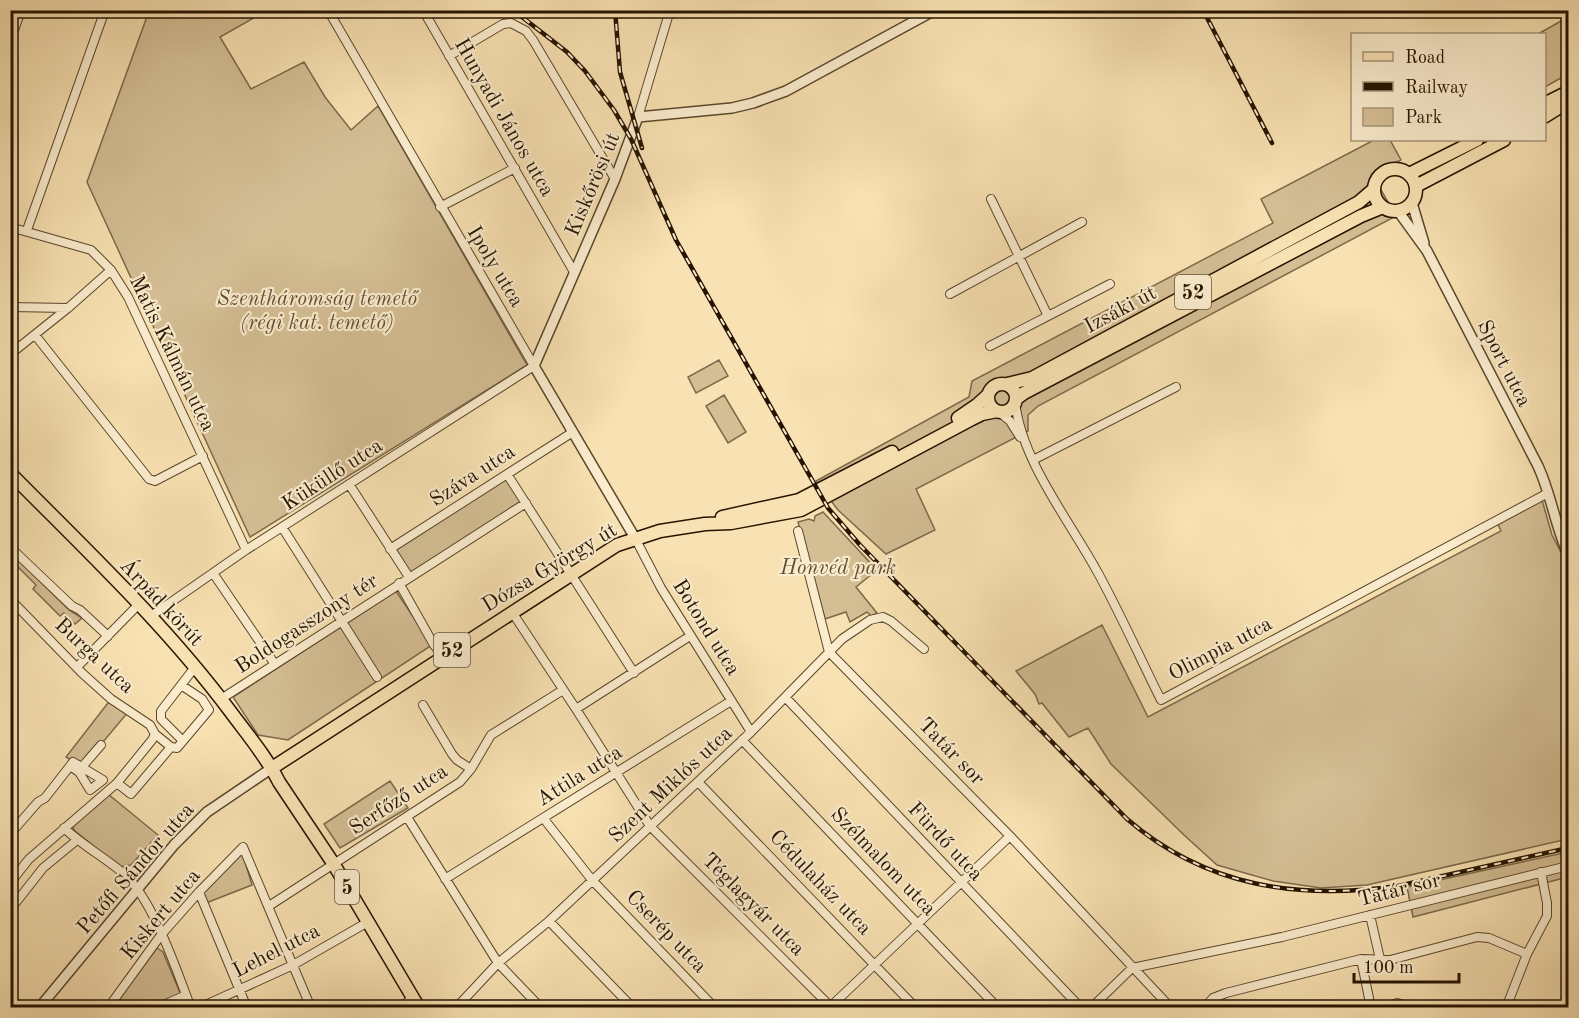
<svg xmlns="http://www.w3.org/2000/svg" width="1579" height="1018" font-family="'Old Standard TT',serif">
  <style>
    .green { fill: #d4be94; stroke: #7d694a; stroke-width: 1.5 }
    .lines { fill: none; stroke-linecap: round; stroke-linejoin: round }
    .minor-casing { stroke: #5a472c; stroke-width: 10 }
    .tertiary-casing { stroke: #5a472c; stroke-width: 12 }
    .primary-casing { stroke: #261400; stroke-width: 15 }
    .minor { stroke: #faeccd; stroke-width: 8 }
    .tertiary { stroke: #faeccd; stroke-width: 9 }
    .primary { stroke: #f8e1b2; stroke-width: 12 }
    .rail-casing { stroke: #261400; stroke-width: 4.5 }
    .rail { stroke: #faeccd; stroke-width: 2; stroke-dasharray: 7; stroke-linecap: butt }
    .labels { text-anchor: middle; stroke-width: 4.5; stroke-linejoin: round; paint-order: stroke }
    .shield { fill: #faeccd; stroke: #66553e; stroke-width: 1.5 }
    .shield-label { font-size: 20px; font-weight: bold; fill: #261400 }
    .street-label { font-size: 21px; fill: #261400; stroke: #faeccd }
    .park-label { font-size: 21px; font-style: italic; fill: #635034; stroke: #faeccd }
  </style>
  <rect width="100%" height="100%" fill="#f8e1b2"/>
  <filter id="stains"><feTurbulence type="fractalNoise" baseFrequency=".00333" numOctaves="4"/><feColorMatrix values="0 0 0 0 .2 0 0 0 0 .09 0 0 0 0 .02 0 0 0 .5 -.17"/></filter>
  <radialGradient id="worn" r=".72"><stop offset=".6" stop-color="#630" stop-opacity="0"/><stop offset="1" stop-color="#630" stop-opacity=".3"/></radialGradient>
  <path class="green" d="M149,11H266L220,37L251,89L304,62L325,97L351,130L378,106L527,365L250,537L87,182Z
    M1568,17V74L1545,87L1544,34H1538Z
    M1374,140H1390L1401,160L1372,174L1396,216L1038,406L1028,415V431L916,489L935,530L886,554L838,510L816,481L969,397L972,381L1273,223L1261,199Z
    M719,360L728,376L696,393L688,377Z
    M724,395L746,432L728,443L706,406Z
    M506,479L521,502L410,573L395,550Z
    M1540,493L1552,535L1568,566V644L1567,645L1568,839L1367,885L1321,888L1273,881L1217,865L1184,835L1111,764L1088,728L1069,737L1042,703L1039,704L1035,694L1016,671L1102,625L1148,717L1501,531L1495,518Z
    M823,512L877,570L856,587L877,613L871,616L867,612L850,622L846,612L825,619L798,522L809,519L814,521L815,516Z
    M11,553L69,610L82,618L75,624L64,613L60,616L33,589L36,585L14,563L11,566Z
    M396,591L432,645L288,740L258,735L233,697Z
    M111,699L129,711L82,767L66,757Z
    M390,781L408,808L340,848L324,824Z
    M108,794L158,835L131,865L119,867L75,831L73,828L75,822Z
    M242,852L252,885L206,903L202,893Z
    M1568,852V877L1413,917L1407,887Z
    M157,948L163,952L181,995L151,1007L112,1008Z"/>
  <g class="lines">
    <g class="minor-casing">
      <path id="minor" d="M423,10L574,272
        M10,42L21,10
        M449,56L503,24L511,23L526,31L533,40L615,179
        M638,117L670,10
        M991,199L1048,316
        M440,207L515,168
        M10,227L91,250L111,270L128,297L246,550
        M27,230L105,10
        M950,294L1082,222
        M10,307L68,308
        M35,335L149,479L155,481L203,456
        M990,346L1110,284
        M10,352H13L68,308L111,270
        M1015,401C1021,461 1070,521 1098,573C1121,615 1140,658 1161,700L1548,493
        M999,412L1010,421L1020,437
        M1033,460L1176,387
        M507,474L634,673
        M349,484L409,577
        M282,527L377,677
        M798,531L829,652L1010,836L1171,1008
        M635,538L661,588L751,732
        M10,547L72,606L80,610L108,636
        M390,549L573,432
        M213,573L274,663
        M399,583L434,645L443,656
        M10,599L82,673L111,699L150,725L155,734L152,740L117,783L29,859L10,883
        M512,612L576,709L650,826L832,1008
        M151,616L246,550L534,366L328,10
        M77,667L139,604
        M786,698L1081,1008
        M221,699L526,503
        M423,705L452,754L457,760L471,769
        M576,709L690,636
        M155,734L171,747
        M742,740L998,1008
        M183,741L161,719V711L195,667
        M171,747L177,748L209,710L202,699L181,685
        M82,767L101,745
        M698,782L916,1008
        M117,783L131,794L171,747
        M407,817L498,963L541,1008
        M544,819L592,880L715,1008
        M64,828C82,845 104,857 123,873C153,899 176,969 191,1008
        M10,834L38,802L45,798L70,766L73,762L103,780L90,790L79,772L70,766
        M445,879L731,701
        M199,892L247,1008
        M269,906L460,782L471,769L491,735L563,690
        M10,910L43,868L77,840
        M1370,915L1380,959
        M549,921L633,1008
        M1361,959L1371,1008
        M1132,968L1282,937L1568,866
        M108,1008L161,935L199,892L243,847L311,1008
        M157,1008L186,995
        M199,1008L293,965L368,922
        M400,1008L414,997
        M456,1008L498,963L549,921L751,732L842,639L870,620L883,617L891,621L924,649
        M829,1008L1010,836
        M1091,1008L1132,968
        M1204,1008L1213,998L1226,993L1361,959L1390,960L1477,937L1489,938L1527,954
        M1385,1008L1397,1003L1415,1008
        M1506,1008L1527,954L1547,916V903L1541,872"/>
    </g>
    <g class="tertiary-casing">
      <path id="tertiary" d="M1412,203L1424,243
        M1398,211L1427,251L1538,466C1551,494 1555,525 1568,554
        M635,538L534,366L615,179L638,117L732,108L753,103L786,91L935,10
        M39,1008L174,845L207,812L272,768"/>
    </g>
    <g class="primary-casing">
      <path id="primary" d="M10,17L13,10
        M1544,104L1568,92
        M1544,117L1568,102
        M1374 190a21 21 0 1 1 42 0a21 21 0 1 1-42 0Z
        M1409,174L1477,140
        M1416,186L1504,140
        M988 398a14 14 0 1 1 28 0a14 14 0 1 1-28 0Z
        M1007,384L1032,378L1359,202L1374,189
        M1016,399L1024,393L1361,216L1383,207
        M958,418L977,405L988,395
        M10,473C86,550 165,624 230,711C247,734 266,756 279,782L333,863L419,1008
        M722,517L799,500L892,452
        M272,768L617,545L660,531L705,524L731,523L801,510L972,419L982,414L997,411"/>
    </g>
    <use href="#minor" class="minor"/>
    <use href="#tertiary" class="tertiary"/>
    <use href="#primary" class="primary"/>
    <g class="rail-casing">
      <path id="rail" d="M513,10L567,52L585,71L614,110L631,139L676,240L828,508L860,545L1127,819C1206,887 1298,900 1398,886L1568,848
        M615,10L620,72L642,148
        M1203,10L1272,143"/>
    </g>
    <use href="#rail" class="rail"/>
  </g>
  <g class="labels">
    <g class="shield">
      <rect x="1175" y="275" width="36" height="34" rx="4.5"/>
      <rect x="434" y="633" width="36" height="34" rx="4.5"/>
      <rect x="335" y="870" width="24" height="34" rx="4.5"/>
    </g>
    <g class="shield-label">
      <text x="1193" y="299">52</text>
      <text x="452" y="657">52</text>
      <text x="347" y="894">5</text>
    </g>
    <g class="street-label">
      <text transform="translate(505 117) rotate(60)" y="7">Hunyadi János utca</text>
      <text transform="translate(592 184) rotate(-67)" y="7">Kiskőrösi út</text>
      <text transform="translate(496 266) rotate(59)" y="7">Ipoly utca</text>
      <text transform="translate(1120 309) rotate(-28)" y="7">Izsáki út</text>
      <text transform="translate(173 353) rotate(64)" y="7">Matis Kálmán utca</text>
      <text transform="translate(1505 363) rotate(63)" y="7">Sport utca</text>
      <text transform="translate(332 474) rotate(-33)" y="7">Küküllő utca</text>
      <text transform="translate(472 475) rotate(-33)" y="7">Száva utca</text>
      <text transform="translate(549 567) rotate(-31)" y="7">Dózsa György út</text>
      <text transform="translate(162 602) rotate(47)" y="7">Árpád körút</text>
      <text transform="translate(306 623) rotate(-33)" y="7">Boldogasszony tér</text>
      <text transform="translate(707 627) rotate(58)" y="7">Botond utca</text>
      <text transform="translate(1220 648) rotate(-28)" y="7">Olimpia utca</text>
      <text transform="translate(95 655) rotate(43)" y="7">Burga utca</text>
      <text transform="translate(952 751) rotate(46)" y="7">Tatár sor</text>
      <text transform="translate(579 775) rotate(-32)" y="7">Attila utca</text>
      <text transform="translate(670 784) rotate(-43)" y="7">Szent Miklós utca</text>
      <text transform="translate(398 799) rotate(-33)" y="7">Serfőző utca</text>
      <text transform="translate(946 841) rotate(47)" y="7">Fürdő utca</text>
      <text transform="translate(884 861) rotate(46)" y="7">Szélmalom utca</text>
      <text transform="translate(135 868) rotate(-49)" y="7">Petőfi Sándor utca</text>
      <text transform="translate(821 882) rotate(46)" y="7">Cédulaház utca</text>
      <text transform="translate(1399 889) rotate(-14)" y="7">Tatár sor</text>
      <text transform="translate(754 904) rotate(45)" y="7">Téglagyár utca</text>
      <text transform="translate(160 914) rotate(-50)" y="7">Kiskert utca</text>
      <text transform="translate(667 931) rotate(46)" y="7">Cserép utca</text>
      <text transform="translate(276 950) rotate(-27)" y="7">Lehel utca</text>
    </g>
    <g class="park-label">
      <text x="317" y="305">Szentháromság temető<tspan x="317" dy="24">(régi kat. temető)</tspan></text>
      <text x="838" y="574">Honvéd park</text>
    </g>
  </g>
  <rect width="1579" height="1018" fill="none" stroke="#f8e1b2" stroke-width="36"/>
  <rect x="12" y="12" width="1555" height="994" fill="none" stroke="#261400" stroke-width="3"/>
  <rect x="18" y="18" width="1543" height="982" fill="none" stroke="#261400" stroke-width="1.5"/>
  <rect x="1351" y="33" width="195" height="108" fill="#faeccd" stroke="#a5967b" stroke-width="1.5"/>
  <rect x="1363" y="52" width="30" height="9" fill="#f8e1b2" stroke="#a5967b" stroke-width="1.5"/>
  <text x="1405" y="63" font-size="18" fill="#261400">Road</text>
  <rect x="1363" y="82" width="30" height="9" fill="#261400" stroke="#a5967b" stroke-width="1.5"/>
  <text x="1405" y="93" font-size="18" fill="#261400">Railway</text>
  <rect x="1363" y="108" width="30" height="18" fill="#d4be94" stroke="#a5967b" stroke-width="1.5"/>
  <text x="1405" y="123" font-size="18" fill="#261400">Park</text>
  <path d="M1354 973v9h105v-9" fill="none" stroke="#261400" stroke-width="3"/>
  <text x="1363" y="973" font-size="18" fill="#261400" stroke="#faeccd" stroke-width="4.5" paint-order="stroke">100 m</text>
  <rect width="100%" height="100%" filter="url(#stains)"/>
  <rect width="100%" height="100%" fill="url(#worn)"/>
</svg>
